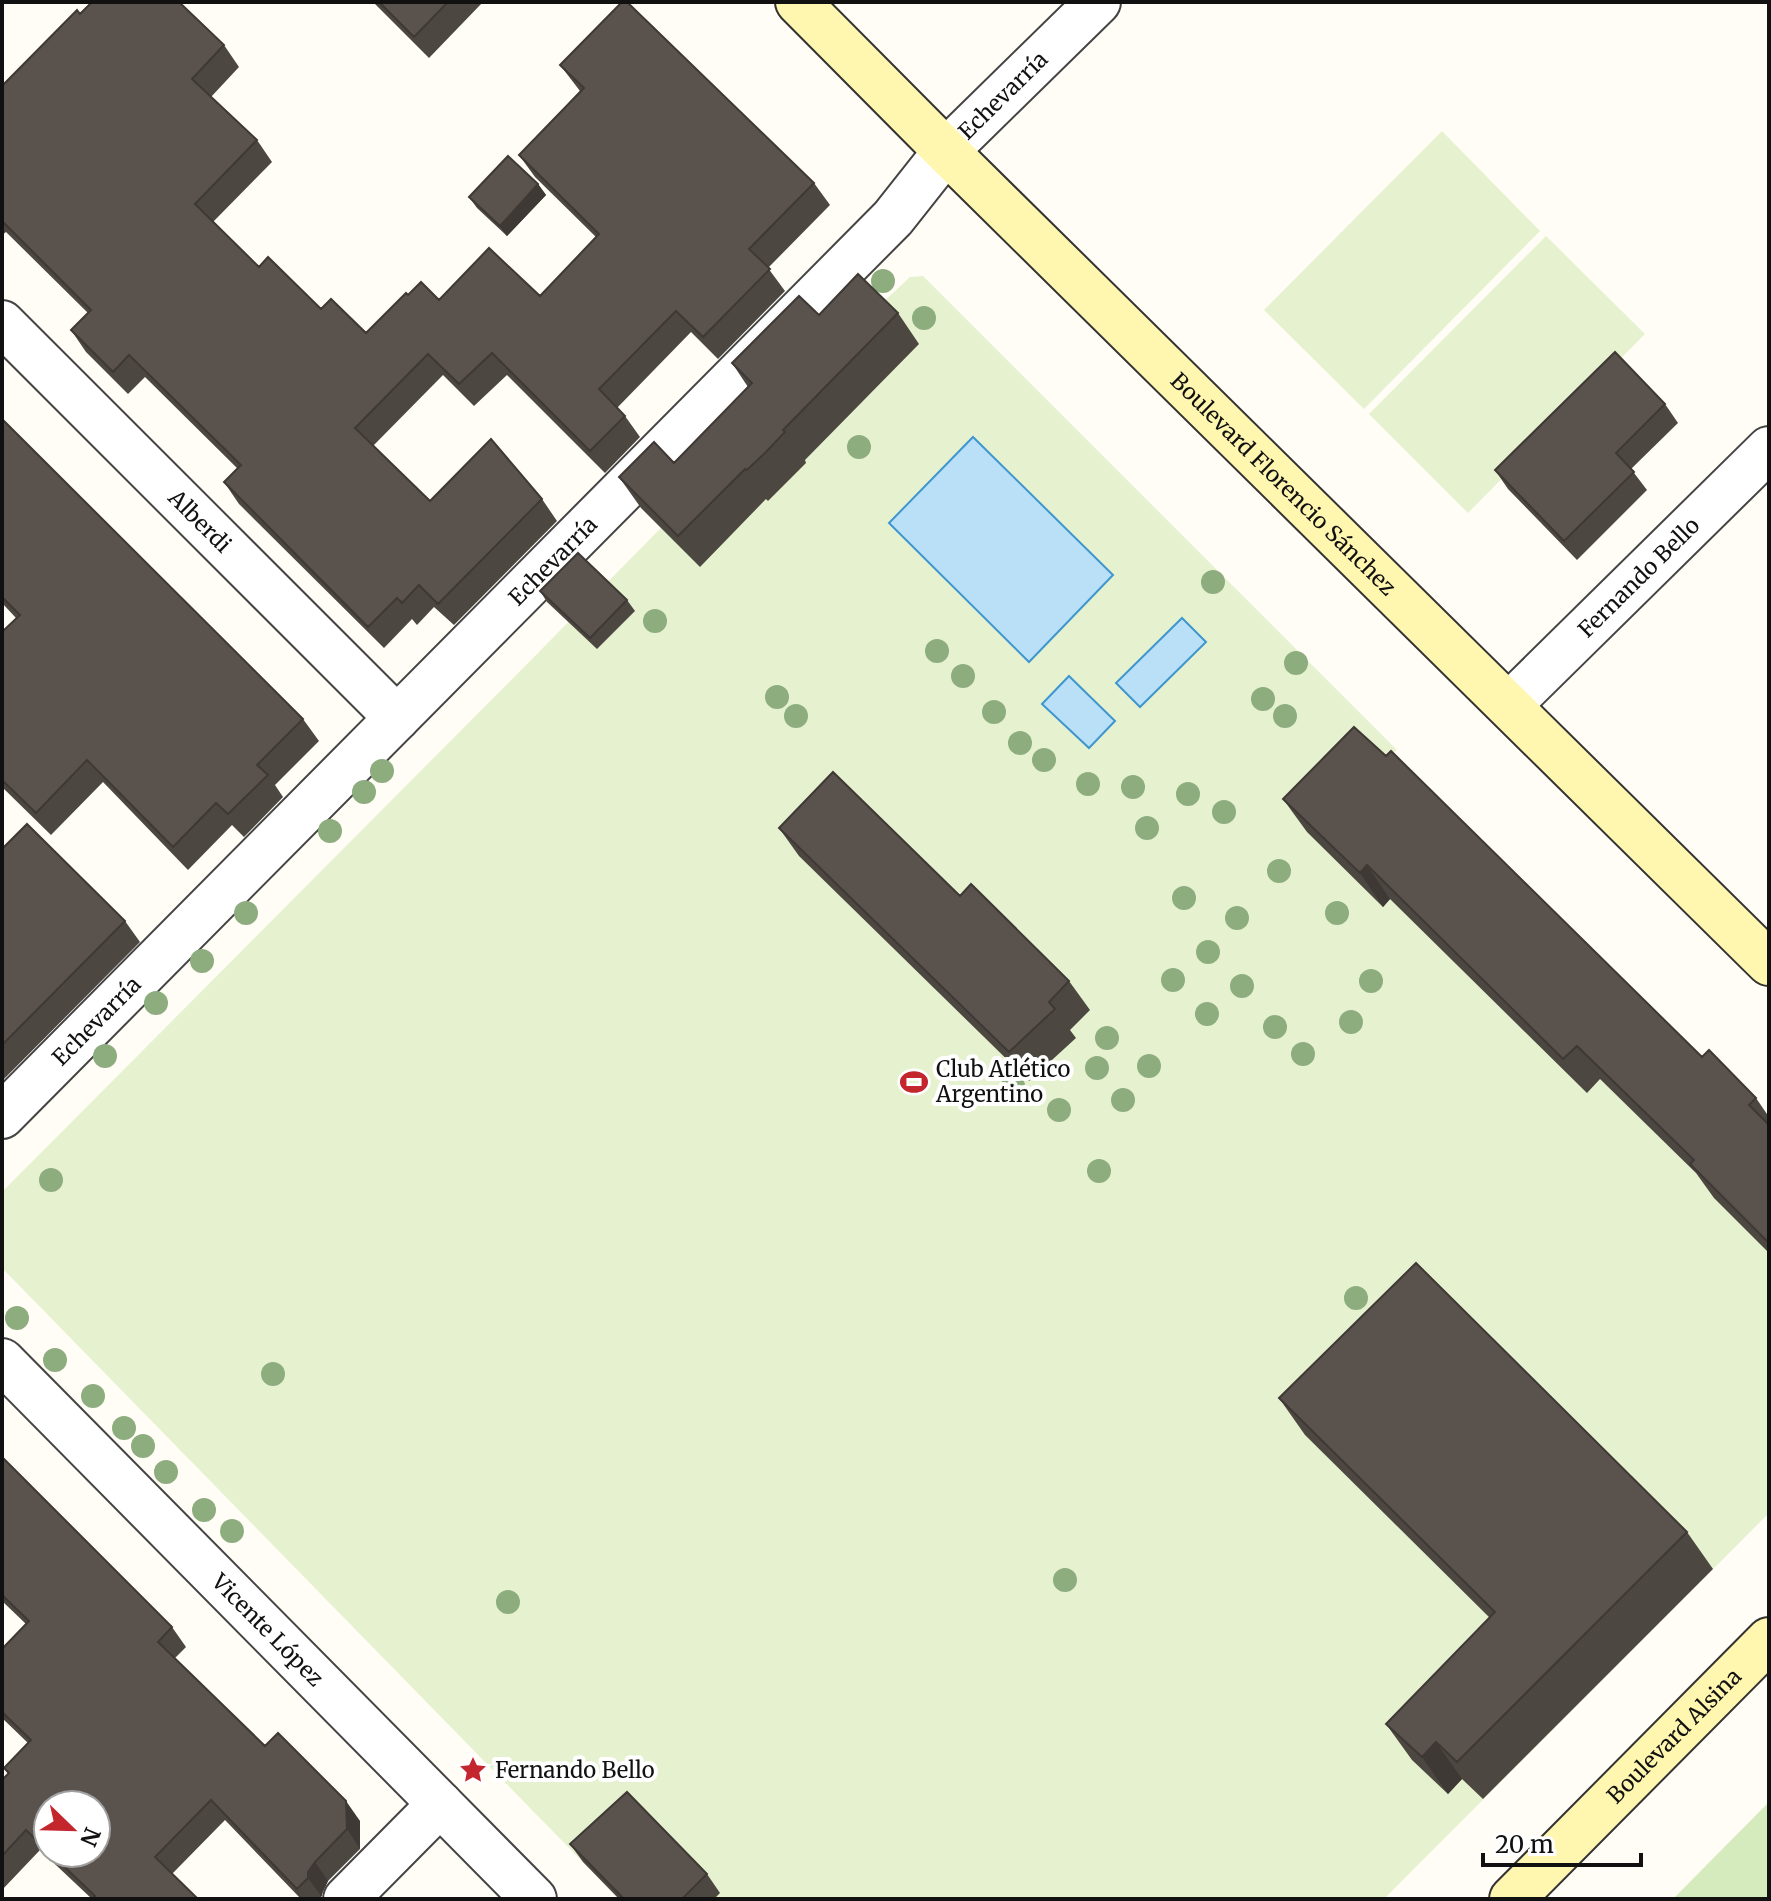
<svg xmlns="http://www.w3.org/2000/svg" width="1771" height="1901" font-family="Merriweather,serif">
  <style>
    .green { fill: #d5ebbd }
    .pitch { fill: #e6f2cf }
    .water { fill: #b9e0f7; stroke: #3f96cf; stroke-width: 2 }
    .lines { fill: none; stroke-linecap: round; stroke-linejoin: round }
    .street-casing { stroke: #444; stroke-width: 48 }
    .secondary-casing { stroke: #333; stroke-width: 48 }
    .street { stroke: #fff; stroke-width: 44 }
    .secondary { stroke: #fff6b0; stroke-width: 44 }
    .tree { fill: #8dad7f }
    .wall { fill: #4d4742; fill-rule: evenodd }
    .shaded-wall { fill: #3f3936 }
    .building { fill: #5a524d; stroke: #3f3936; stroke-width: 2 }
    .labels { text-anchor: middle; stroke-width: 8; stroke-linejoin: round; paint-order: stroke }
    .street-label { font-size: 22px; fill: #111; stroke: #fff }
    .poi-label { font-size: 22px; fill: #111; stroke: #fff; text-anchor: start }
  </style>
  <rect width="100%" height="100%" fill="#fffdf5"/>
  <path class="green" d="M1769,1802V1899H1673Z"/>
  <path class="pitch" d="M1442,131L1540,231L1364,409L1264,310Z
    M1546,236L1645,334L1468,513L1369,414Z
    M923,276L1397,750L1388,757L1769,1135V1513L1384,1899H619L2,1268V1192L535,656L880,305L910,277Z"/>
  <path class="water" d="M973,437L1113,575L1029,662L889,523Z
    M1182,618L1206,642L1140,707L1116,683Z
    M1069,676L1115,721L1089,748L1042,704Z"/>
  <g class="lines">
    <g class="street-casing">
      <g id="street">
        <path id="s1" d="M2,323L397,718"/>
        <path id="s2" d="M1509,705L1769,449"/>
        <path id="s3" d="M2,1116L893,218L946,151L1098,2"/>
        <path id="s4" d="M2,1361L534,1899"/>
        <path d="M346,1899L440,1804"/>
      </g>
    </g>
    <g class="secondary-casing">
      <g id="secondary">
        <path id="s5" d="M798,2L946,151L1769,963"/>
        <path id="s6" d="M1512,1899L1769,1640"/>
      </g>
    </g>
    <use href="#street" class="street"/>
    <use href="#secondary" class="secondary"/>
  </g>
  <g class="tree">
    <circle cx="883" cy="281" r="12"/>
    <circle cx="924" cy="318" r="12"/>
    <circle cx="859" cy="447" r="12"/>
    <circle cx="1213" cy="582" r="12"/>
    <circle cx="655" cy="621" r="12"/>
    <circle cx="937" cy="651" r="12"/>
    <circle cx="1296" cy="663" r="12"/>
    <circle cx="963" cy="676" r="12"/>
    <circle cx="777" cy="697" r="12"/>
    <circle cx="1263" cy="699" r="12"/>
    <circle cx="994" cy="712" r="12"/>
    <circle cx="796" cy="716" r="12"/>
    <circle cx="1285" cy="716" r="12"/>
    <circle cx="1020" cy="743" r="12"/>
    <circle cx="1044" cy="760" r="12"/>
    <circle cx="382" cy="771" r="12"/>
    <circle cx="1088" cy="784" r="12"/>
    <circle cx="1133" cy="787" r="12"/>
    <circle cx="364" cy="792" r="12"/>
    <circle cx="1188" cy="794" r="12"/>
    <circle cx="1224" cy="812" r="12"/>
    <circle cx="1147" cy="828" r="12"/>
    <circle cx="330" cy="831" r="12"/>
    <circle cx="1279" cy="871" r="12"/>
    <circle cx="1184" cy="898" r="12"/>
    <circle cx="246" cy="913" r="12"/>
    <circle cx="1337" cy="913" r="12"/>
    <circle cx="1237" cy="918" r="12"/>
    <circle cx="1208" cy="952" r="12"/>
    <circle cx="202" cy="961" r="12"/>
    <circle cx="1173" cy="980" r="12"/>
    <circle cx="1371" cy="981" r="12"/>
    <circle cx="1242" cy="986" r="12"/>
    <circle cx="156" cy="1003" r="12"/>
    <circle cx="1207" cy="1014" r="12"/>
    <circle cx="1351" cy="1022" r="12"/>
    <circle cx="1275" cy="1027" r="12"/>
    <circle cx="1107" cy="1038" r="12"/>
    <circle cx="1303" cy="1054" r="12"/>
    <circle cx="105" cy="1056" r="12"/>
    <circle cx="1149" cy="1066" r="12"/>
    <circle cx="1097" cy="1068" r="12"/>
    <circle cx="1013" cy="1086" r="12"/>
    <circle cx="1123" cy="1100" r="12"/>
    <circle cx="1059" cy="1110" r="12"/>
    <circle cx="1099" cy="1171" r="12"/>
    <circle cx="51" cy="1180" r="12"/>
    <circle cx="1356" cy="1298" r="12"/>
    <circle cx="17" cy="1318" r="12"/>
    <circle cx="55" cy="1360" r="12"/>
    <circle cx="273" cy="1374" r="12"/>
    <circle cx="93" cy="1396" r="12"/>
    <circle cx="124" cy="1428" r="12"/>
    <circle cx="143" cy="1446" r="12"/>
    <circle cx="166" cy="1472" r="12"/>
    <circle cx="204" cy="1510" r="12"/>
    <circle cx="232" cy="1531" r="12"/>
    <circle cx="1065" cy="1580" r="12"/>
    <circle cx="508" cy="1602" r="12"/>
  </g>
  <path class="wall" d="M373,2H483L429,58Z
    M80,14L224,45L239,67L211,97L257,140L272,162L213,222L259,267L321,309L366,333L408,295L439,300L540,296L596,237L535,177L519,155L580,91L560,65L814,183L830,205L768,268L785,291L718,359L691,332L617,408L625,416L640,437L605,473L507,375L474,406L443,375L373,446L430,501L542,499L557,521L454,625L434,607L417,625L412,619L384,648L239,504L224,482L238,469L145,377L128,394L86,352L71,330L88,313L6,232L2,235V86Z
    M538,184L546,195L507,236L477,208L469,197Z
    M898,313L919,344L805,460L806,463L768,501L766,499L700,567L641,508L619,477L674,463L748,387L732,363L819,315Z
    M1665,404L1678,423L1631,469L1647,490L1577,560L1508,489L1495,470Z
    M2,419L303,719L319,741L275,785L283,797L244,837L232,825L188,870L103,782L51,835L2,787V632L16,618L2,603Z
    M540,591L627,600L635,611L597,649L547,602Z
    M1283,799L1702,1057L1756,1098L1769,1117V1253L1714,1198L1696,1173L1600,1079L1587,1093L1390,899L1383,907L1307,832Z
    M779,828L960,896L1069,981L1090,1010L1070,1030L1076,1038L1029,1081L799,856Z
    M2,849L125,921L140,942L2,1081Z
    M1279,1398L1687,1532L1713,1569L1483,1799L1462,1779L1448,1794L1412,1760L1386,1724L1490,1618L1305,1435Z
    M2,1457L172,1627L186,1647L175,1658L265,1746L360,1821V1849L328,1881L320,1899H301L225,1820L172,1874L92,1899L40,1850L2,1890V1780L8,1774L4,1768L28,1743L2,1718V1649L26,1624L2,1601ZM48,1805L96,1853H48Z
    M570,1844L707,1874L720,1893L714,1899H619L583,1862Z"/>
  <path class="shaded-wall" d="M538,184L546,195L507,236L500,226Z
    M1367,865L1390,899L1383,907L1360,873Z
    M1436,1742L1462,1779L1448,1794L1422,1757Z
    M346,1801L360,1821V1849L347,1829Z
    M315,1862L328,1881L322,1892V1897L308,1878V1872Z"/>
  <path class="building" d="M92,2H179L224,45L192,79L257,140L195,204L259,267L268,257L321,309L331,299L366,333L406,293L408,295L421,282L439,300L489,248L540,296L599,234L519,155L584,88L560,65L622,2H627L814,183L749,249L770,269L703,337L676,311L599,389L625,416L590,451L492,353L459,384L428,354L355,428L430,501L491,439L542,499L438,604L419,585L402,603L397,598L368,627L224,482L241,465L129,355L113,372L71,330L91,310L2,221V86L77,10L80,14Z
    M379,2H448L414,37Z
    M508,156L538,184L500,226L469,197Z
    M858,274L898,313L783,430L785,432L765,453L747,470L745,469L678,536L619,477L654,442L674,463L752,383L732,363L799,296L819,315Z
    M1615,352L1665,404L1616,453L1634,472L1564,541L1495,470Z
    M2,419L303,719L257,765L268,775L228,814L216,803L173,847L87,760L36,813L2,780V632L20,615L2,597Z
    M578,553L627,600L590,638L540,591Z
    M1354,727L1386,756L1391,751L1702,1057L1709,1050L1756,1098L1749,1105L1769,1125V1243L1690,1164L1694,1160L1577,1046L1563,1059L1367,865L1360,873L1283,799Z
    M833,772L960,896L971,884L1069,981L1049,1002L1055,1009L1009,1052L779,828Z
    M27,824L125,921L2,1045V849Z
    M1416,1263L1687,1532L1457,1762L1436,1742L1422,1757L1386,1724L1495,1612L1279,1398Z
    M2,1457L172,1627L158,1642L265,1746L278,1733L346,1801L347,1829L315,1862L308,1872V1878L297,1889L211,1800L155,1857L198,1899H92L95,1896L50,1853H96V1805H48V1851L26,1830L2,1856V1780L9,1773L4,1768L31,1740L2,1712V1649L29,1621L2,1595Z
    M627,1792L707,1874L682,1899H624L570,1844Z"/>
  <defs>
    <g id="stadium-bare" transform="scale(2.16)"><path d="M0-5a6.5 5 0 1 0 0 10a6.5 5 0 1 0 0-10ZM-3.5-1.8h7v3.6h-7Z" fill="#c4262e" stroke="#fff" stroke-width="2.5" paint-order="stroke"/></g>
    <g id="sight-bare" transform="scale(2.16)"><path d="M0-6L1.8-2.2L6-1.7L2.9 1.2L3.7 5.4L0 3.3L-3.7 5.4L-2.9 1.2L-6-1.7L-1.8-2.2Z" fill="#c4262e" stroke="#fff" stroke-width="2.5" paint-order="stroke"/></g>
  </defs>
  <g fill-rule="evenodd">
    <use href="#stadium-bare" x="914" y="1082"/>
    <use href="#sight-bare" x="473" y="1770"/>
  </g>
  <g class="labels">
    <g class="street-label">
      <text dy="8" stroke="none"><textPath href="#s3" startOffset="1430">Echevarría</textPath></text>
      <text dy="8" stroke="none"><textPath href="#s5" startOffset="684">Boulevard Florencio Sánchez</textPath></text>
      <text dy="8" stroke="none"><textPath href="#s1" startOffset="280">Alberdi</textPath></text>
      <text dy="8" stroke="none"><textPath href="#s3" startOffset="782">Echevarría</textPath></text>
      <text dy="8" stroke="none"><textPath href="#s2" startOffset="182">Fernando Bello</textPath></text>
      <text dy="8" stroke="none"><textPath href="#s3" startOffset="134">Echevarría</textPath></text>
      <text dy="8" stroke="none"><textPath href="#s4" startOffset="378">Vicente López</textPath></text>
      <text dy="8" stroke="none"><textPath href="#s6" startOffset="230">Boulevard Alsina</textPath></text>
    </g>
    <g class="poi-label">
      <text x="936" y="1077">Club Atlético<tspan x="936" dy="25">Argentino</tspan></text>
      <text x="495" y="1778">Fernando Bello</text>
    </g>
  </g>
  <rect width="1771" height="1901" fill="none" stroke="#111111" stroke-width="8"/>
  <g transform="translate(72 1829) rotate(113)"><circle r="38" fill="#ffffff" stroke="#a0a0a0" stroke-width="2"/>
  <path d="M0-6L14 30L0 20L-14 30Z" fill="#c4262e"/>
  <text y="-12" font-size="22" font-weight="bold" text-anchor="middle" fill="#111111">N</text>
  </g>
  <path d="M1483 1853v12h158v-12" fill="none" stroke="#111111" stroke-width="4"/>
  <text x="1495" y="1853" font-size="24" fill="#111111" stroke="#ffffff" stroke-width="6" paint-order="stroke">20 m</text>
</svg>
